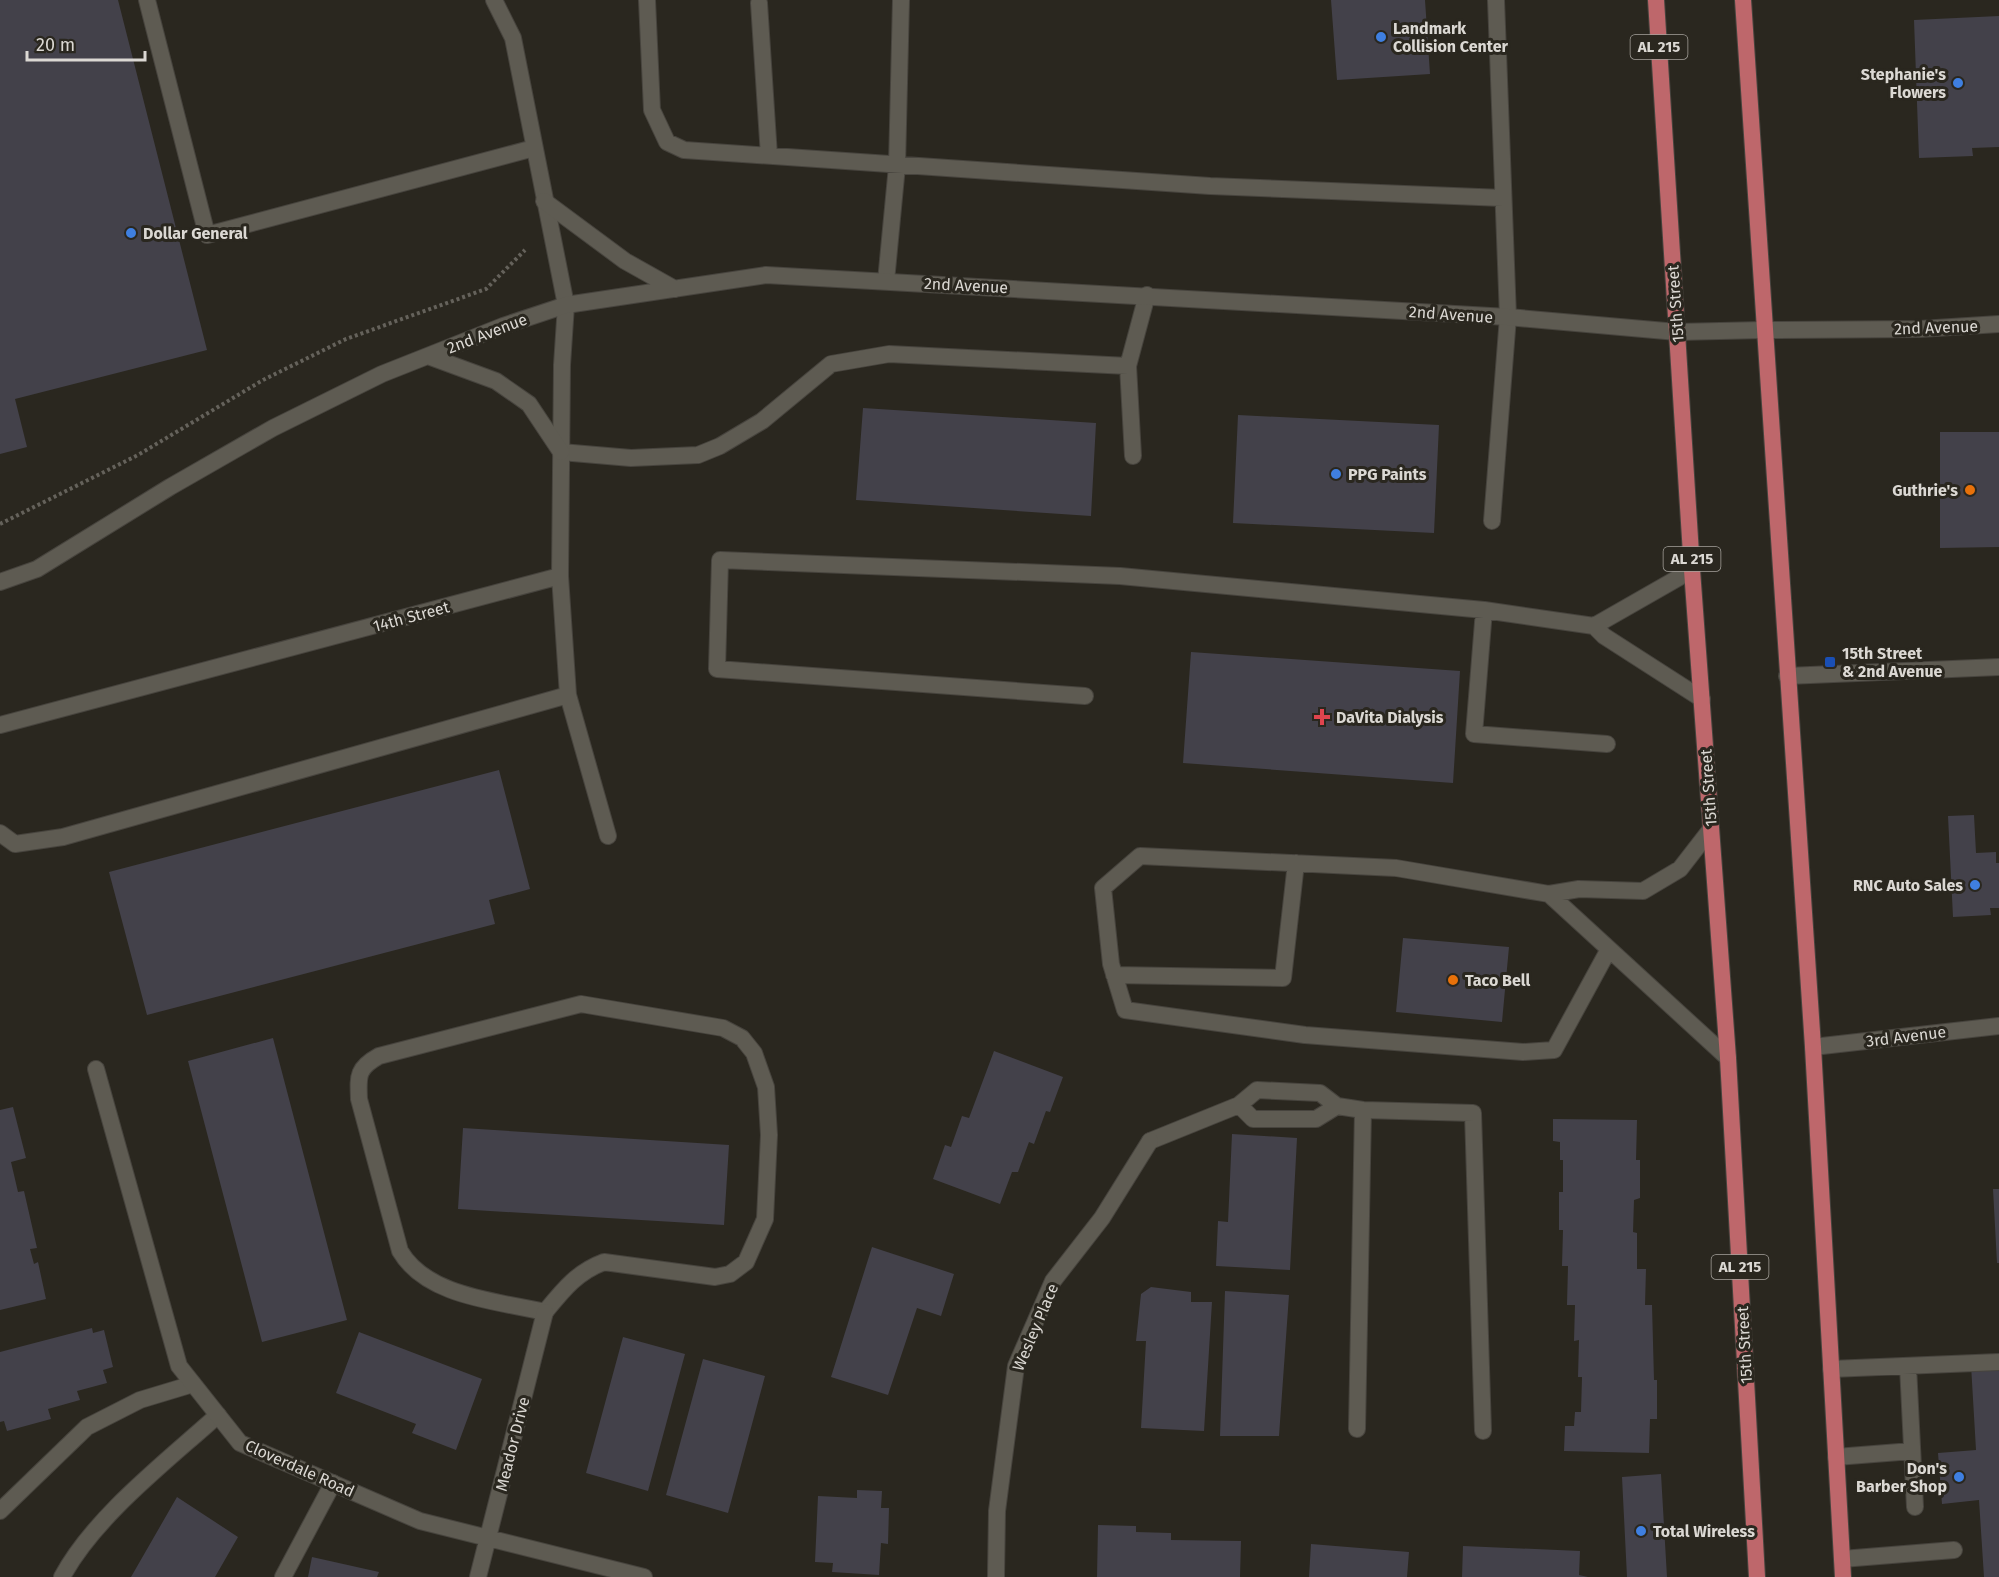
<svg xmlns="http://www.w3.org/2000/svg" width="1999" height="1577" font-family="'Fira Sans',sans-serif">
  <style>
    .building { fill: #43414a }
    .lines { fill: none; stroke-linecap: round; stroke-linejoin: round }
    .service-casing { stroke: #47443e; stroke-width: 18 }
    .minor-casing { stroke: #47443e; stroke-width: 18 }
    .tertiary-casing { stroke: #47443e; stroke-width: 18 }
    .primary-casing { stroke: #47443e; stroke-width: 18 }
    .path { stroke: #65625b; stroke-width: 4; stroke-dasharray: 3 3; stroke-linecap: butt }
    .service { stroke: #5e5b52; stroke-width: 16 }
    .minor { stroke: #5e5b52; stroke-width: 16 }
    .tertiary { stroke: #5e5b52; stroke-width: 16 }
    .primary { stroke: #be676b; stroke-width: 16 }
    .shop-dot { fill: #3f7fe0; stroke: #2a271f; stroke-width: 2 }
    .food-dot { fill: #e8710a; stroke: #2a271f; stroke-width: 2 }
    .transit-dot { fill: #1a4fb4; stroke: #2a271f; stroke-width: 2 }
    .health-dot { fill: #e0444e; stroke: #2a271f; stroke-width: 2 }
    .labels { text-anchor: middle; stroke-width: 6; stroke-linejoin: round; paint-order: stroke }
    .shield { fill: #2a271f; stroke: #a6a39d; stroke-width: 1.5 }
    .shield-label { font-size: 15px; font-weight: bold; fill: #dbd8d3 }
    .poi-label { font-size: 16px; font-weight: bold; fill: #dbd8d3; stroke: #2a271f; text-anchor: start }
    .street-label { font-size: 16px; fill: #dbd8d3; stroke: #2a271f }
  </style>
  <rect width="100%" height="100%" fill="#2a271f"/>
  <path class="building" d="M0,0H118L207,350L15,399L27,447L0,454Z
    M1331,0H1425L1430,74L1337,80Z
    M1999,16V147L1972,148L1973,156L1919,158L1914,20Z
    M863,408L1096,423L1091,516L856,500Z
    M1238,415L1439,425L1434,533L1233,523Z
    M1940,432H1999V547L1940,548Z
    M1191,652L1460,671L1453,783L1183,763Z
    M499,770L530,889L489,900L495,924L147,1015L109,872Z
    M1974,815L1976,853L1996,852V863H1999V908H1990L1991,915L1953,917L1948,816Z
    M1403,938L1509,947L1502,1022L1396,1012Z
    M273,1038L347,1320L262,1342L188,1061Z
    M994,1051L1063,1077L1050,1112L1046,1111L1034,1144L1029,1142L1018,1172H1012L1000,1204L933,1179L945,1145L951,1147L962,1116L969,1118Z
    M13,1107L26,1158L11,1162L18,1192L24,1191L37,1248L30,1249L34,1264L38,1262L46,1299L0,1310V1110Z
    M1553,1119L1637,1120L1636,1160H1640V1198L1634,1200L1633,1232L1637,1233V1269H1646L1645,1305H1652L1654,1380H1657V1419H1650L1649,1453L1564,1451L1565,1426H1574L1575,1412H1581L1582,1377H1578L1579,1340L1574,1341L1575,1305H1567L1568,1266H1562L1563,1230H1559V1192H1563V1160H1560V1142L1553,1141Z
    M463,1128L729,1145L724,1225L458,1209Z
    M1232,1134L1297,1138L1290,1270L1216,1266L1218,1221L1228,1222Z
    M1993,1189H1999V1263H1997Z
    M872,1247L954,1274L941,1316L917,1308L888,1395L831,1377Z
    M1151,1287L1191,1292V1302H1212L1204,1431L1141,1428L1146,1341H1136L1141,1294Z
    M1225,1291L1289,1295L1279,1436H1220Z
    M92,1328L93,1333L104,1330L113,1367L103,1370L107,1383L77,1391L80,1400L48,1409L51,1419L7,1431L4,1421L0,1422V1352Z
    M359,1332L482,1379L456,1450L412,1433L416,1424L336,1393Z
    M623,1337L685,1354L648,1491L586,1473Z
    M703,1359L765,1376L728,1513L666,1495Z
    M1999,1363V1577H1984L1979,1500L1942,1504L1938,1453L1976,1450L1971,1365Z
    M1661,1474L1667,1577H1627L1622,1477Z
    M857,1490L882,1491L881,1508H889L888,1544L881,1543L879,1575L832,1572L833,1563L815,1562L818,1496L857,1498Z
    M177,1497L238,1537L215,1577H131Z
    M1098,1525L1136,1526V1532L1171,1533V1540L1241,1541L1240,1577H1097Z
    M1311,1544L1409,1552L1407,1577H1309Z
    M1463,1546L1580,1551L1579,1575L1588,1577H1462Z
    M312,1557L379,1572L377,1577H308Z"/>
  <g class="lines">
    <g class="service-casing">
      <path id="service" d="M147,0L207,235L534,148
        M494,0L513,38L566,305
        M647,0L652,110L667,142L684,150L1210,186L1503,198
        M759,3L769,156
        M886,281L897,166L901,0
        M561,452L631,458L698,455L720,446L762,421L831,364L889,354L1128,366
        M1133,456L1128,366L1147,295
        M1492,521L1508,317L1496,0
        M1484,610L1474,734L1607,744
        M1594,626L1692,570
        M1787,676L1999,667
        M1085,696L717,669L720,560L1120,576L1484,610L1594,626L1604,636L1702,699
        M1549,894L1579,889L1643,891L1680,869L1711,829
        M1609,949L1554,1050L1523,1052L1305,1035L1125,1010L1111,964L1103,888L1140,856L1396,868L1549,894L1728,1058
        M1114,975L1283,978L1296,863
        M581,1004L723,1028L742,1038L754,1053L766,1087L769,1135L765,1219L746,1262L730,1274L715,1277L604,1262C577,1272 563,1290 545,1312C497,1301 427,1297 400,1251L359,1099C358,1076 357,1068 379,1056Z
        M1337,1106L1363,1110L1473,1113L1483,1431
        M1150,1141L1239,1105L1257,1090L1320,1093L1337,1106L1316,1119H1253L1239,1105
        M1908,1366L1915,1507
        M1831,1369L1999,1362
        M1357,1429L1363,1110
        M1836,1457L1912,1451
        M0,1511L87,1427L140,1400L193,1384
        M1842,1559L1954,1550
        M62,1577C94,1517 167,1461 218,1415
        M283,1577L333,1483"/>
    </g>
    <g class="minor-casing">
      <path id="minor" d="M566,305L562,365L560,576L568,695L608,836
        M1763,330L1920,329L1999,324
        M0,725L560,576
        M0,833L15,844L63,837L568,695
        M1813,1047L1999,1026
        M96,1069L179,1366L240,1443L420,1521L644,1577
        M478,1577L545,1312
        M996,1577L997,1511L1016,1366L1053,1281L1102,1218L1150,1141"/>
    </g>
    <g class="tertiary-casing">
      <path id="tertiary" d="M544,201L625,261L675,289
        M428,356L496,381L529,404L561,452
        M0,582L37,569L170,487L273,428L382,374L503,326L566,305L766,275L1508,317L1677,332L1763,330"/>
    </g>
    <g class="primary-casing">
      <path id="primary" d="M1656,0L1692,570L1728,1058L1757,1577
        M1743,0L1813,1047L1843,1577"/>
    </g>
    <path class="path" d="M0,524L138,455L263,380L346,339L486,289L525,250"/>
    <use href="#service" class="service"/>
    <use href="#minor" class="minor"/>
    <use href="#tertiary" class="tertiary"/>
    <use href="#primary" class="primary"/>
  </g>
  <g class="shop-dot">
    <circle cx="1381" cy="37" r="6"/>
    <circle cx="1958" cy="83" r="6"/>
    <circle cx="131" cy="233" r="6"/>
    <circle cx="1336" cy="474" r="6"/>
    <circle cx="1975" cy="885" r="6"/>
    <circle cx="1959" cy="1477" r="6"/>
    <circle cx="1641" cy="1531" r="6"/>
  </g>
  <g class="food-dot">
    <circle cx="1970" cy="490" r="6"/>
    <circle cx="1453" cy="980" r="6"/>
  </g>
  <rect class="transit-dot" x="1824" y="656" width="12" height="12" rx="3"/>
  <path class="health-dot" d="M1319 708h6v6h6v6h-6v6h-6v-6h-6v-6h6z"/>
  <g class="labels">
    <g class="shield">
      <rect x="1630.5" y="35" width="57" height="24" rx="4.5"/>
      <rect x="1663.5" y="547" width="57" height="24" rx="4.5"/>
      <rect x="1711.5" y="1255" width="57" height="24" rx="4.5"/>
    </g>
    <g class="shield-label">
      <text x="1659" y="52">AL 215</text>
      <text x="1692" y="564">AL 215</text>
      <text x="1740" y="1272">AL 215</text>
    </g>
    <g class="poi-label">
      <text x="1393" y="34">Landmark<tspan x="1393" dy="18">Collision Center</tspan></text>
      <text x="1946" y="80" text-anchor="end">Stephanie's<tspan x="1946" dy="18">Flowers</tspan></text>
      <text x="143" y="239">Dollar General</text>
      <text x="1348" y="480">PPG Paints</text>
      <text x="1958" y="496" text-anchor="end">Guthrie's</text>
      <text x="1842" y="659">15th Street<tspan x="1842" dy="18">&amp; 2nd Avenue</tspan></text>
      <text x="1336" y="723">DaVita Dialysis</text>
      <text x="1963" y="891" text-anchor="end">RNC Auto Sales</text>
      <text x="1465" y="986">Taco Bell</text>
      <text x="1947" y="1474" text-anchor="end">Don's<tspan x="1947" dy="18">Barber Shop</tspan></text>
      <text x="1653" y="1537">Total Wireless</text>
    </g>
    <g class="street-label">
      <text transform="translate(966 285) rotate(3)" y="6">2nd Avenue</text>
      <text transform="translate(1675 304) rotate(-94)" y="6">15th Street</text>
      <text transform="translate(1451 314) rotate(4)" y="6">2nd Avenue</text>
      <text transform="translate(1936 327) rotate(-2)" y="6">2nd Avenue</text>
      <text transform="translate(487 333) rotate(-21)" y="6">2nd Avenue</text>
      <text transform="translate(411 616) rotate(-15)" y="6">14th Street</text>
      <text transform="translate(1708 788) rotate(-94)" y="6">15th Street</text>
      <text transform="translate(1906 1036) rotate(-7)" y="6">3rd Avenue</text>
      <text transform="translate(1035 1327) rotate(-67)" y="6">Wesley Place</text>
      <text transform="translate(1744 1345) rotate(-93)" y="6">15th Street</text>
      <text transform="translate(512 1444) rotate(-76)" y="6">Meador Drive</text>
      <text transform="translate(300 1468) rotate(24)" y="6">Cloverdale Road</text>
    </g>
  </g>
  <path d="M27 51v9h118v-9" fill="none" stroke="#dbd8d3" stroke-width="3"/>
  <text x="36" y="51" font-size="18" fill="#dbd8d3" stroke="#2a271f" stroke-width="4.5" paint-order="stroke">20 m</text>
</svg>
